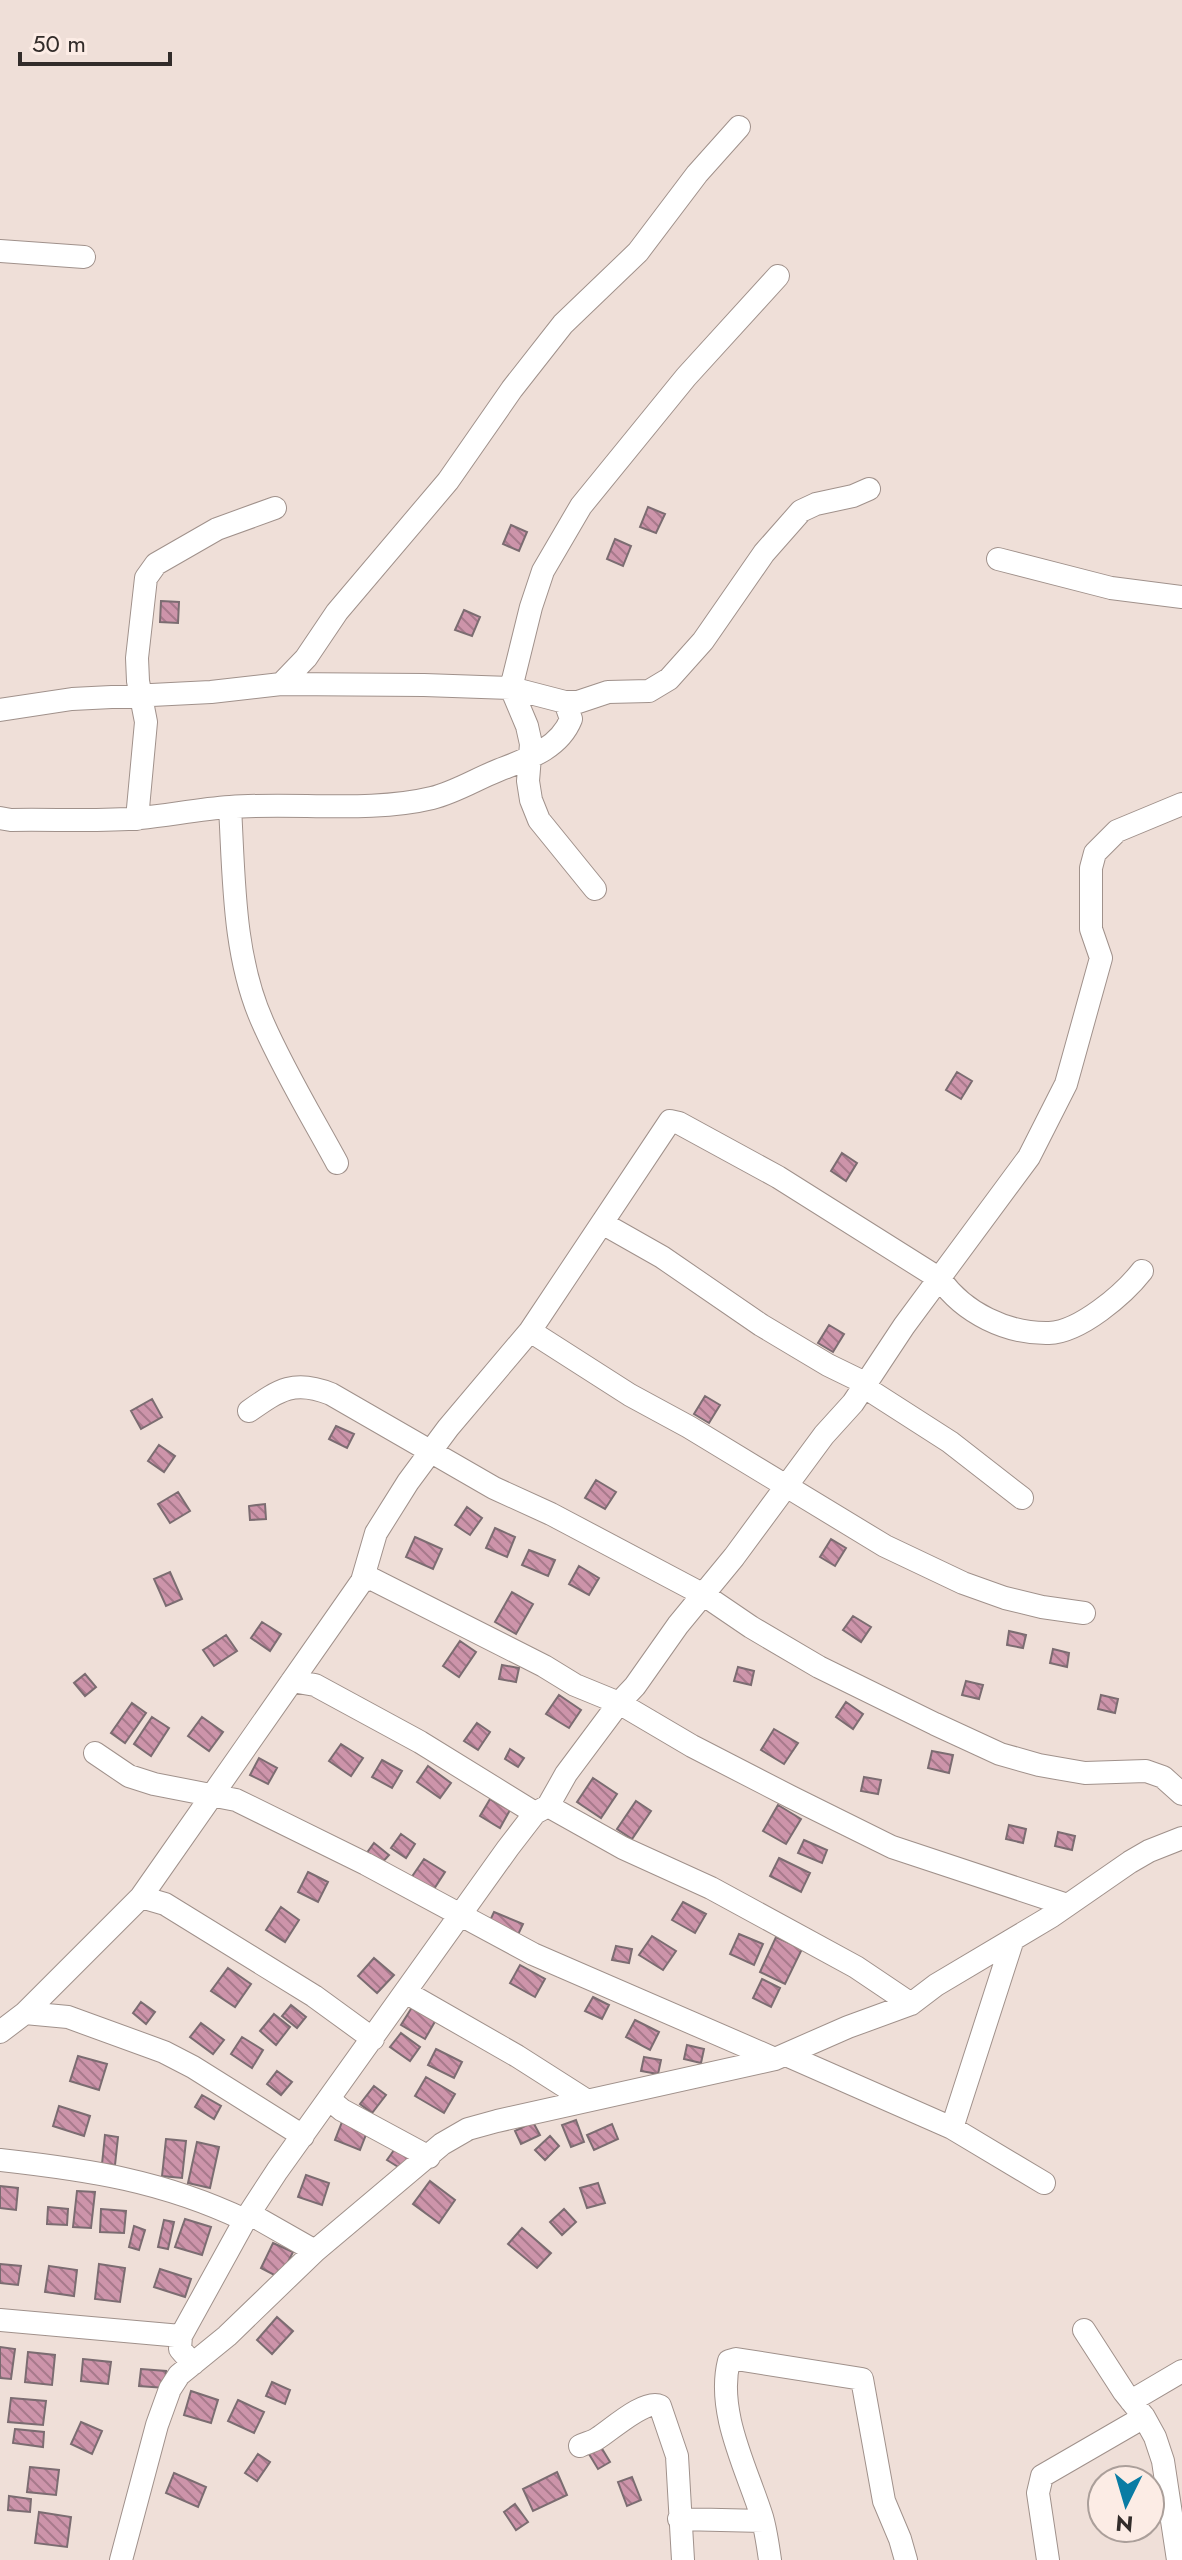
<svg xmlns="http://www.w3.org/2000/svg" width="1182" height="2560" font-family="Jost,sans-serif">
  <style>
    .building { fill: url(#building-back-hatch); stroke: #7b6c71; stroke-width: 2 }
    .lines { fill: none; stroke-linecap: round; stroke-linejoin: round }
    .street-casing { stroke: #a0918b; stroke-width: 24 }
    .street { stroke: #fff; stroke-width: 22 }
  </style>
  <defs>
    <pattern id="building-back-hatch" width="6" height="6" patternUnits="userSpaceOnUse" patternTransform="scale(2)"><rect width="6" height="6" fill="#cd94aa"/><path d="M-1 5l2 2M0 0l6 6M5-1l2 2" fill="none" stroke="#a7798b"/></pattern>
  </defs>
  <rect width="100%" height="100%" fill="#efdfd8"/>
  <path class="building" d="M648,507L665,514L656,533L640,527Z
    M511,525L527,532L519,551L503,544Z
    M615,539L631,546L623,566L607,559Z
    M161,601L179,602L178,623L160,622Z
    M464,610L480,617L472,636L455,630Z
    M957,1072L972,1081L961,1099L946,1090Z
    M842,1153L857,1163L846,1181L831,1171Z
    M829,1325L844,1334L833,1352L818,1343Z
    M705,1396L720,1405L709,1423L694,1414Z
    M152,1399L162,1417L141,1429L131,1411Z
    M336,1426L354,1434L347,1448L329,1439Z
    M159,1445L175,1456L164,1472L148,1461Z
    M596,1480L616,1492L605,1509L585,1498Z
    M178,1492L190,1511L170,1523L158,1504Z
    M265,1504L266,1519L250,1520L249,1506Z
    M467,1507L482,1518L470,1535L455,1525Z
    M495,1528L515,1537L507,1557L486,1548Z
    M415,1537L442,1549L433,1569L406,1557Z
    M831,1539L846,1548L835,1566L820,1557Z
    M529,1550L555,1560L548,1576L522,1565Z
    M579,1566L599,1578L589,1595L569,1584Z
    M170,1572L182,1599L166,1606L154,1579Z
    M512,1592L533,1604L516,1634L495,1622Z
    M853,1616L871,1627L861,1642L843,1630Z
    M262,1622L281,1634L270,1651L251,1638Z
    M1009,1631L1026,1635L1023,1648L1007,1645Z
    M226,1635L237,1651L214,1666L203,1650Z
    M460,1641L476,1652L459,1677L443,1666Z
    M1053,1649L1069,1653L1067,1667L1050,1663Z
    M502,1665L519,1668L516,1682L499,1679Z
    M738,1667L754,1671L751,1685L734,1681Z
    M85,1674L96,1687L85,1696L74,1683Z
    M966,1681L983,1685L979,1699L962,1695Z
    M559,1695L581,1710L569,1728L546,1714Z
    M1101,1695L1118,1699L1115,1713L1098,1709Z
    M846,1702L863,1714L853,1729L836,1717Z
    M132,1703L146,1713L125,1743L111,1733Z
    M152,1717L169,1728L151,1756L134,1744Z
    M202,1717L223,1732L209,1751L188,1736Z
    M477,1723L490,1732L478,1750L464,1741Z
    M774,1729L798,1743L784,1764L761,1750Z
    M341,1744L363,1758L351,1776L329,1761Z
    M510,1749L524,1758L518,1767L505,1759Z
    M932,1751L953,1755L949,1773L928,1768Z
    M259,1758L277,1768L268,1784L250,1775Z
    M382,1760L402,1771L392,1788L372,1777Z
    M428,1766L451,1783L440,1798L417,1782Z
    M864,1777L881,1780L878,1794L861,1791Z
    M593,1778L617,1794L601,1818L577,1802Z
    M490,1799L510,1810L500,1828L480,1816Z
    M636,1801L651,1811L632,1839L617,1829Z
    M778,1805L801,1819L786,1844L763,1831Z
    M1009,1825L1026,1829L1023,1843L1006,1839Z
    M1058,1832L1075,1836L1072,1850L1055,1846Z
    M401,1834L415,1844L406,1858L391,1848Z
    M804,1840L827,1850L822,1863L798,1853Z
    M374,1843L389,1855L380,1865L366,1854Z
    M779,1858L810,1873L801,1892L770,1876Z
    M424,1859L445,1872L432,1892L411,1878Z
    M308,1872L328,1882L318,1902L298,1892Z
    M683,1902L706,1914L695,1933L672,1920Z
    M281,1907L299,1920L285,1942L266,1930Z
    M494,1912L523,1924L516,1939L487,1927Z
    M739,1934L763,1944L754,1965L730,1954Z
    M652,1936L676,1951L663,1970L639,1955Z
    M776,1937L802,1949L785,1984L760,1972Z
    M616,1946L632,1949L629,1963L612,1960Z
    M374,1958L394,1975L377,1993L358,1976Z
    M520,1965L545,1979L535,1997L510,1983Z
    M228,1968L251,1984L235,2007L211,1991Z
    M762,1979L780,1988L771,2007L753,1998Z
    M593,1997L609,2005L602,2019L585,2011Z
    M141,2002L155,2012L146,2024L133,2013Z
    M414,2004L437,2018L425,2039L401,2025Z
    M291,2005L306,2017L297,2028L282,2016Z
    M274,2014L290,2027L276,2045L260,2031Z
    M635,2020L659,2032L650,2050L626,2037Z
    M201,2023L224,2040L213,2054L190,2037Z
    M401,2033L420,2047L410,2061L390,2047Z
    M242,2037L263,2050L252,2068L231,2054Z
    M687,2045L704,2049L701,2063L684,2059Z
    M436,2049L462,2062L454,2078L428,2065Z
    M78,2056L107,2064L99,2090L70,2081Z
    M644,2057L661,2060L658,2074L641,2071Z
    M277,2071L292,2082L281,2095L267,2084Z
    M426,2077L455,2094L444,2113L415,2096Z
    M374,2086L386,2095L372,2113L360,2104Z
    M202,2095L221,2106L214,2119L195,2107Z
    M59,2106L90,2116L84,2136L53,2126Z
    M576,2120L584,2142L571,2147L562,2125Z
    M342,2122L367,2132L360,2150L335,2140Z
    M533,2122L540,2135L521,2144L515,2131Z
    M612,2124L618,2139L594,2150L587,2135Z
    M105,2135L118,2137L115,2165L102,2164Z
    M550,2136L559,2146L545,2160L535,2150Z
    M166,2139L186,2141L182,2178L162,2176Z
    M197,2142L219,2147L210,2188L188,2183Z
    M399,2143L414,2153L403,2170L387,2160Z
    M306,2175L329,2183L322,2205L298,2197Z
    M430,2181L455,2200L439,2223L413,2204Z
    M598,2183L605,2203L587,2208L580,2188Z
    M0,2186L18,2188L16,2210L0,2208Z
    M77,2191L95,2192L91,2228L73,2227Z
    M48,2207L68,2209L67,2225L47,2224Z
    M101,2209L126,2211L124,2233L100,2232Z
    M564,2209L576,2222L562,2235L550,2222Z
    M185,2219L211,2227L202,2255L175,2247Z
    M164,2220L174,2222L168,2249L158,2247Z
    M134,2226L145,2230L139,2250L129,2247Z
    M522,2228L551,2253L537,2268L508,2244Z
    M273,2243L293,2252L280,2278L261,2268Z
    M0,2264L21,2266L18,2285L0,2283Z
    M99,2264L125,2268L120,2302L95,2299Z
    M49,2266L77,2270L74,2296L45,2292Z
    M160,2269L191,2279L185,2297L154,2287Z
    M277,2317L293,2331L272,2354L257,2340Z
    M0,2347L15,2349L11,2379L0,2378Z
    M28,2352L55,2355L52,2385L25,2382Z
    M83,2359L111,2362L108,2384L81,2381Z
    M141,2369L166,2371L165,2388L139,2386Z
    M272,2382L290,2390L285,2404L266,2396Z
    M191,2391L218,2400L211,2423L184,2415Z
    M11,2398L46,2401L43,2425L8,2422Z
    M238,2400L264,2412L254,2433L228,2421Z
    M81,2422L102,2431L92,2454L71,2444Z
    M15,2429L44,2432L43,2447L13,2443Z
    M598,2442L610,2462L598,2469L586,2449Z
    M258,2454L270,2462L257,2481L245,2473Z
    M30,2467L59,2470L56,2495L27,2492Z
    M557,2472L567,2495L533,2511L523,2489Z
    M174,2473L206,2487L198,2507L166,2493Z
    M632,2477L641,2500L627,2506L618,2482Z
    M9,2496L31,2499L30,2512L8,2510Z
    M515,2504L528,2522L516,2530L504,2512Z
    M39,2512L71,2517L67,2547L35,2543Z"/>
  <g class="lines">
    <g class="street-casing">
      <path id="street" d="M0,251L84,257
        M998,559L1111,588L1182,597
        M281,684L306,658L337,612L448,481L512,389L563,324L638,252L697,174L739,127
        M0,710L72,699L211,692L281,684L424,685L511,688L565,702H578L608,692L649,691L669,679L703,641L764,553L801,511L816,504L853,496L869,489
        M230,807C234,877 233,957 263,1023C284,1071 312,1117 337,1163
        M0,818L11,820C53,819 98,822 140,818C170,815 200,809 230,807C294,802 371,813 432,798C456,792 476,779 499,770C527,759 559,749 571,719L565,702
        M137,819L146,722L138,681L137,658L146,578L156,564L217,529L275,508
        M595,889L539,820L531,800L528,781L531,744L527,726L511,688L531,607L543,571L581,506L686,377L778,276
        M602,1223L662,1257L761,1325L828,1365L865,1383L869,1390L950,1442L1022,1498
        M530,1331L630,1395L689,1427L885,1546L963,1583L1005,1598L1042,1607L1084,1613
        M249,1411C279,1390 294,1379 331,1394L494,1488L551,1514L704,1595L751,1627L819,1667L935,1724L1000,1754L1039,1765L1085,1773L1146,1771L1163,1777L1182,1794
        M362,1581L372,1579L544,1666L575,1685L619,1703L692,1746L791,1797L892,1847L1067,1905
        M292,1681L315,1685L420,1742L535,1813
        M95,1753L129,1776L154,1784L236,1800L366,1864L533,1954L775,2059
        M548,1806L623,1848L711,1888L856,1967L911,2004
        M141,1897L165,1904L314,1996L373,2039
        M407,1993L517,2056L586,2100
        M25,2013L68,2017L164,2052L193,2067L303,2136
        M0,2032L25,2013L141,1897L362,1581L376,1533L408,1482L448,1428L530,1331L670,1121L679,1123L778,1177L940,1279C964,1313 1007,1334 1049,1333C1080,1332 1124,1294 1142,1271
        M786,2055L952,2128L1044,2183
        M330,2100L342,2110L429,2157
        M952,2128L1012,1942
        M0,2160C90,2170 163,2181 245,2220
        M250,2214L315,2251
        M0,2320L181,2336
        M1084,2330L1124,2392L1144,2417L1155,2437L1163,2461L1178,2560
        M193,2364L180,2349L181,2336L245,2220L277,2171L508,1848L535,1813L548,1806L566,1774L619,1703L635,1686L678,1625L734,1557L824,1435L853,1403L904,1326L1029,1157L1066,1084L1101,958L1091,929V868L1095,853L1117,831L1182,804
        M1131,2401L1182,2371
        M580,2446C585,2443 593,2442 598,2438C612,2429 645,2399 660,2406L677,2456L683,2560
        M679,2519L763,2521
        M121,2560L157,2425L170,2389L179,2375L227,2336L315,2251L442,2144L468,2129L497,2121L775,2059L848,2027L911,2004L936,1985L1052,1916L1130,1862L1149,1851L1182,1838
        M770,2560C768,2546 766,2531 762,2517C747,2469 716,2412 729,2361L736,2359L862,2379L884,2501L900,2539L906,2560
        M1048,2560L1038,2493L1042,2476L1144,2417"/>
    </g>
    <use href="#street" class="street"/>
  </g>
  <g transform="translate(1126 2504) rotate(185)"><circle r="38" fill="#fcece5" stroke="#ab9f9a" stroke-width="2"/>
  <path d="M0-6L14 30L0 20L-14 30Z" fill="#0a7ca4"/>
  <text y="-12" font-size="22" font-weight="bold" text-anchor="middle" fill="#322c2a">N</text>
  </g>
  <path d="M20 52v12h150v-12" fill="none" stroke="#322c2a" stroke-width="4"/>
  <text x="32" y="52" font-size="24" fill="#322c2a" stroke="#fcece5" stroke-width="6" paint-order="stroke">50 m</text>
</svg>
